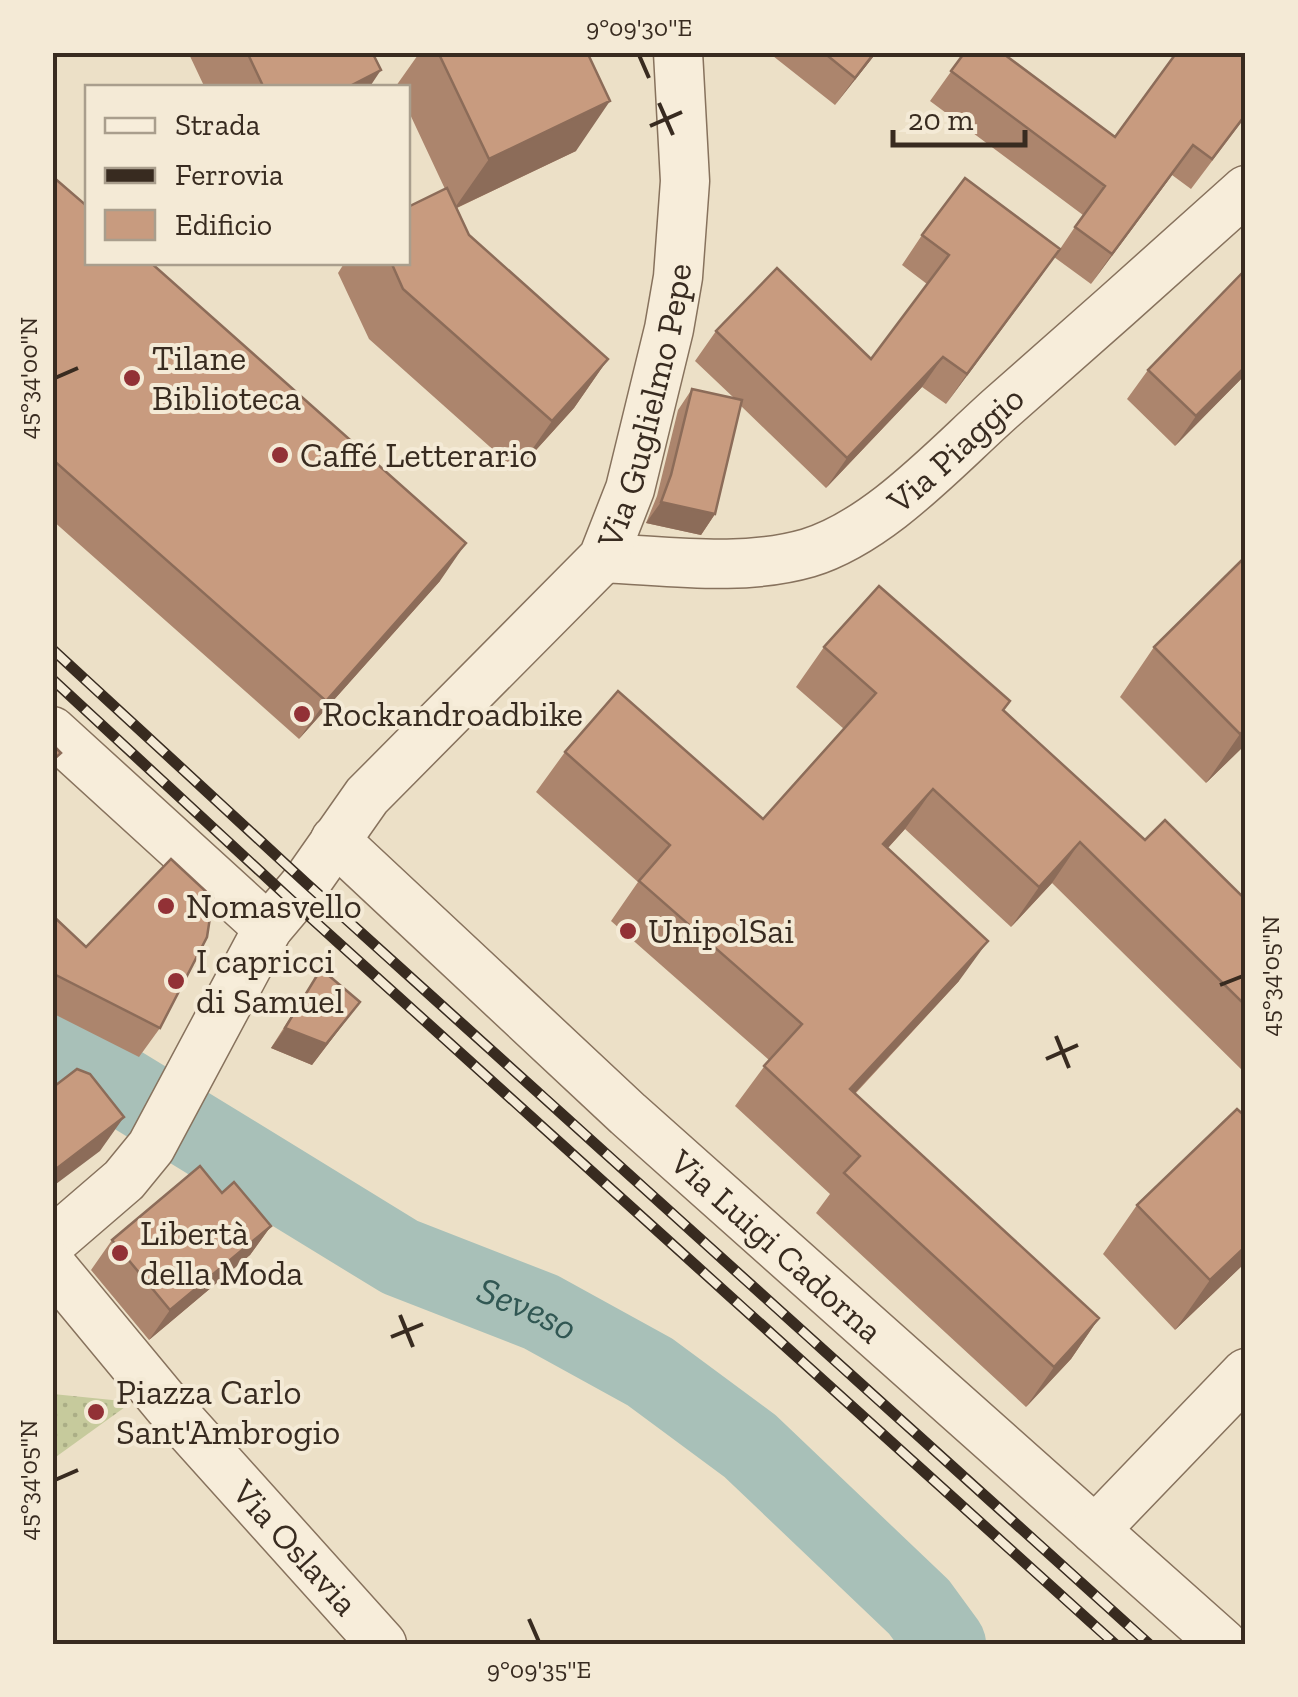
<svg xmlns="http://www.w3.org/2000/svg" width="1298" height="1697" font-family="'Zilla Slab',serif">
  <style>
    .grass { fill: url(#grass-dots) }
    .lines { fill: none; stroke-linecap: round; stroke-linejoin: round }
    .river { stroke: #a8c0b8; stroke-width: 80 }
    .minor-casing { stroke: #87725d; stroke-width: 51 }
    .minor { stroke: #f7edda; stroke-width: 48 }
    .rail-casing { stroke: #382b20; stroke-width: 11 }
    .rail { stroke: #f4ead6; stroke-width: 8; stroke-dasharray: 22; stroke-linecap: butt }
    .wall { fill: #ac856d }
    .shaded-wall { fill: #8c6c59 }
    .building { fill: #c89b7f; stroke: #8c6c59; stroke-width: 2.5 }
    .ticks { fill: none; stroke: #382b20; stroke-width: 4 }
    .poi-dot { fill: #923136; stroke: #f4ead6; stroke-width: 4 }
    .labels { text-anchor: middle; stroke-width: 8; stroke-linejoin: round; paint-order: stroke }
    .poi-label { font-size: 35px; fill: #382b20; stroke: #f4ead6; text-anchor: start }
    .street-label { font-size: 35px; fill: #382b20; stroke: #f4ead6 }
    .water-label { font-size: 38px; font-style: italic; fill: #315753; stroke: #f4ead6 }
    .neatline { fill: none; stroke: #382b20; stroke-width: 4 }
    .ticks-label { font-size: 25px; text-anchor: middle; fill: #382b20 }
  </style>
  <defs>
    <pattern id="grass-dots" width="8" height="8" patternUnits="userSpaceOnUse" patternTransform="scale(2.5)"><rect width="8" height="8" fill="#c6ca9c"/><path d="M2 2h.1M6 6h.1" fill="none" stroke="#abae86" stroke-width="1.8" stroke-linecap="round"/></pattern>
  </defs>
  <rect width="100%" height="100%" fill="#ece0c7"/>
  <path class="grass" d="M53,1394L132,1402L53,1459Z"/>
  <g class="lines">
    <path class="river" id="s1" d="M52,1051L103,1075L400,1257L541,1312L650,1372L750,1446L919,1607L946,1644"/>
    <g class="minor-casing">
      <g id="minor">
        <path id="s2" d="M603,558C670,561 742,572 808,553C880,531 945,458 1001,408C1083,336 1165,263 1246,190"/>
        <path d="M52,731L268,928"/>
        <path id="s3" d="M335,840L628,1114L1223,1644"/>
        <path id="s4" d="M52,1242L124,1180L151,1147L268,928L306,883L367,796L603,558L630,489L669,329L678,277L685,181L678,52"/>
        <path id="s5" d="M52,1266L168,1406L382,1644"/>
        <path d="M1095,1530L1246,1373"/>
      </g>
    </g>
    <use href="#minor" class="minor"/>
    <g class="rail-casing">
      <path id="rail" d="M52,649L306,883L1149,1644
        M52,679L291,900L1115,1644"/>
    </g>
    <use href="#rail" class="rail"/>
  </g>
  <path class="wall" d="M188,52H372L369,88H205Z
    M420,52H587L576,151L457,208L469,235L608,359L574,408L517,471L369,339L338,273L345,262H408L445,189L408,110V88H397L396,86Z
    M776,52H877L835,105L773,56Z
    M965,52L1115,137L1246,116L1191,189L1172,175L1091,284L1054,257L946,404L922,387L826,488L740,405L715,514L701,535L646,523L657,496L678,410L692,389L734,398L695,361L716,331L871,359L927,284L902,265L922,235L1060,249L1083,215L930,101Z
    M52,176L440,581L299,739L52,520Z
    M1246,269V374L1175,446L1127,399L1148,370Z
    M1246,565V744L1206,783L1120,697L1154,647Z
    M824,647L1010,701L1004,710L1145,840L1246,900V1074L1052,883L1011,927L905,829L888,848L959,981L855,1094L1099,1318L1071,1359L1026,1407L816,1213L830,1194L735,1106L769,1060L611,921L638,882L536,792L565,752L763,819L844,729L796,687Z
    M52,915L160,1028L139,1057L52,1013Z
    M321,969L360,1002L312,1065L271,1048Z
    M1246,1117V1262L1175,1330L1103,1254L1137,1205Z
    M222,1193L271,1226L250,1255L149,1340L91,1270L112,1240Z"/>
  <path class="shaded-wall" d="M875,52H877L835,105L855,78Z
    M381,70L369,88H346Z
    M610,101L576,151L454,209L489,159Z
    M1193,145L1172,175L1091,284L1112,254Z
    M1060,249L1039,279L946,404L967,374Z
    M943,357L922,387L826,488L847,458Z
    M608,359L574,408L517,471L552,421Z
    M1246,366V374L1175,446L1196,416Z
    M661,502L715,514L701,535L646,523Z
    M466,543L440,581L299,739L326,701Z
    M1246,729V744L1206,783L1240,734Z
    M933,789L905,829L855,884L883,844Z
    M1080,842L1052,883L1011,927L1039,887Z
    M988,941L959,981L826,1124L850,1089Z
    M360,1002L312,1065L271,1048L285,1028Z
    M124,1117L100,1151L52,1187V1172Z
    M271,1226L250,1255L149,1340L170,1310Z
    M1246,1246V1262L1175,1330L1210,1280Z
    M1099,1318L1071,1359L1026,1407L1054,1367Z"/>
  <path class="building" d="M247,52H372L381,70L346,88H264Z
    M438,52H587L610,101L489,159Z
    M823,52H875L855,78Z
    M965,52H1001L1115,137L1177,52H1246V114L1212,159L1193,145L1112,254L1075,227L1105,186L951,71Z
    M52,176L88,207V262H150L466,543L326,701L52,459Z
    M965,178L1060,249L967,374L943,357L847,458L716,331L777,268L871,359L949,255L922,235Z
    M447,188L469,235L608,359L552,421L403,289L391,262H408V207Z
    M1246,269V366L1196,416L1148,370Z
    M692,389L742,400L715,514L661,502L671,475Z
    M1241,561L1246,565V729L1240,734L1154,647Z
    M879,586L1010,701L1003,710L1145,840L1165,820L1246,900V1006L1080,842L1039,887L933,789L883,844L988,941L850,1089L1099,1318L1054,1367L844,1173L860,1156L764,1066L802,1024L639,881L670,845L565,752L618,691L763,819L876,693L824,647Z
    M52,744L61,753L52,761Z
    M171,859L213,898L207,937L160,1028L52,973V915L86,947Z
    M321,969L360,1002L326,1044L285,1028Z
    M77,1069L90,1074L124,1117L52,1172V1088Z
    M1237,1109L1246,1117V1246L1210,1280L1137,1205Z
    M200,1166L222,1193L234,1182L271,1226L170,1310L112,1240Z"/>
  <path class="ticks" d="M639,55L649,78M659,103L673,135M650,126L682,112M55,378L78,368M1220,985L1243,976M1056,1036L1069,1068M1046,1059L1078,1045M400,1315L413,1347M391,1337L423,1324M55,1480L78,1470M529,1619L539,1642"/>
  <g class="poi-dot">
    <circle cx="132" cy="378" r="10"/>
    <circle cx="280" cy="455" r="10"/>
    <circle cx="302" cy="714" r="10"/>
    <circle cx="166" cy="906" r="10"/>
    <circle cx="628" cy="931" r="10"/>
    <circle cx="176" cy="981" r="10"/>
    <circle cx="120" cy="1253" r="10"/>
    <circle cx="96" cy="1412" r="10"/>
  </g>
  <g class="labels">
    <g class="poi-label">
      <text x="152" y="370">Tilane<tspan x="152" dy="40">Biblioteca</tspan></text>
      <text x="300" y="467">Caffé Letterario</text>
      <text x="322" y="726">Rockandroadbike</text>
      <text x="186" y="918">Nomasvello</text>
      <text x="648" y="943">UnipolSai</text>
      <text x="196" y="973">I capricci<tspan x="196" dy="40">di Samuel</tspan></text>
      <text x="140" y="1245">Libertà<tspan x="140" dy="40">della Moda</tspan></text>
      <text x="116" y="1404">Piazza Carlo<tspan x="116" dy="40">Sant'Ambrogio</tspan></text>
    </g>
    <g class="street-label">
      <text dy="12" stroke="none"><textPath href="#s4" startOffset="1045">Via Guglielmo Pepe</textPath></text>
      <text dy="12" stroke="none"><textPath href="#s2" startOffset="388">Via Piaggio</textPath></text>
      <text dy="12" stroke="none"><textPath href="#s3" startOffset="600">Via Luigi Cadorna</textPath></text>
      <text dy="12" stroke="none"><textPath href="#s5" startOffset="372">Via Oslavia</textPath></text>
    </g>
    <g class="water-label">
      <text dy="13" stroke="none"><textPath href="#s1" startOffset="542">Seveso</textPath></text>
    </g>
  </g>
  <rect width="1298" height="1697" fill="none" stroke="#f4ead6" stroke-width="110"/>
  <rect x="85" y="85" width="325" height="180" fill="#f4ead6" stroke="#a99e8d" stroke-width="2.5"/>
  <rect x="105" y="118" width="50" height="15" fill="#f7edda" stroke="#a99e8d" stroke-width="2.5"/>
  <text x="175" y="135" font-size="30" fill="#382b20">Strada</text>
  <rect x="105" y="168" width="50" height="15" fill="#382b20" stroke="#a99e8d" stroke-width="2.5"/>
  <text x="175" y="185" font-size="30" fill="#382b20">Ferrovia</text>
  <rect x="105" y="210" width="50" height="30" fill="#c89b7f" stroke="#a99e8d" stroke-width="2.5"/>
  <text x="175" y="235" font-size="30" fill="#382b20">Edificio</text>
  <path d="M893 130v15h132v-15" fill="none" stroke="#382b20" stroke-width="5"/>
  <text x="908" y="130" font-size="30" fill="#382b20" stroke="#f4ead6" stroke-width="8" paint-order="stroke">20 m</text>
  <rect x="55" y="55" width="1188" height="1587" class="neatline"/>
  <g class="ticks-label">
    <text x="639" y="36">9°09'30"E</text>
    <text transform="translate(28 378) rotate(-90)" y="9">45°34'00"N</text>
    <text transform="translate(1270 976) rotate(-90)" y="9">45°34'05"N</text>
    <text transform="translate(28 1480) rotate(-90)" y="9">45°34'05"N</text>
    <text x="539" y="1678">9°09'35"E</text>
  </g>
</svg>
